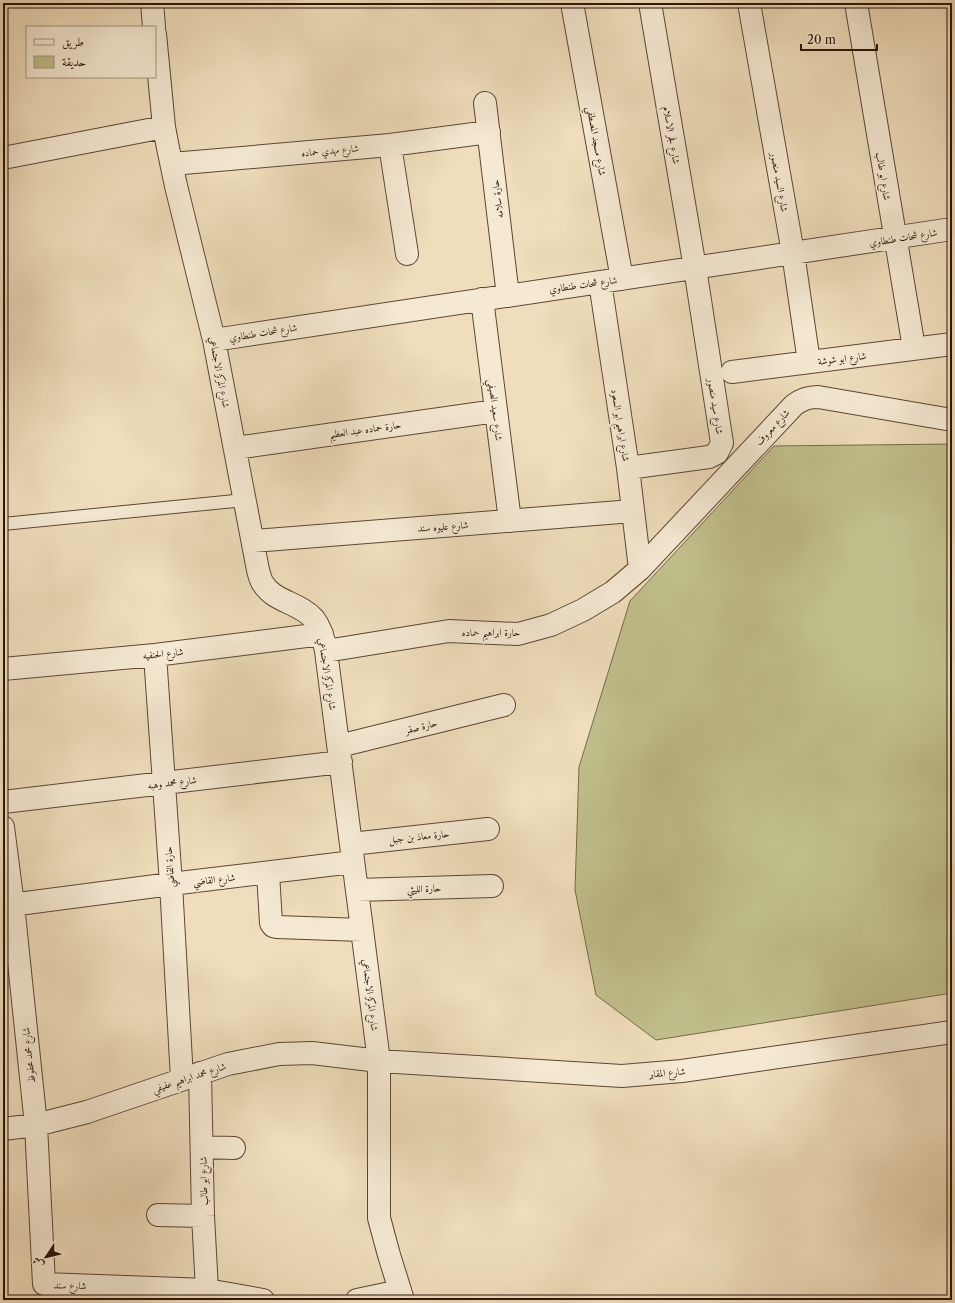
<svg xmlns="http://www.w3.org/2000/svg" width="955" height="1303" font-family="'Libre Caslon Text',Amiri,serif">
  <style>
    .green { fill: #c0bf8c; stroke: #766a4a }
    .lines { fill: none; stroke-linecap: round; stroke-linejoin: round }
    .service-casing { stroke: #5c4735; stroke-width: 14 }
    .minor-casing { stroke: #5c4735; stroke-width: 24 }
    .service { stroke: #f5e9d3; stroke-width: 12 }
    .minor { stroke: #f5e9d3; stroke-width: 22 }
    .labels { text-anchor: middle; stroke-width: 3.5; stroke-linejoin: round; paint-order: stroke }
    .street-label { font-size: 10px; fill: #2b1508; stroke: #f5e9d3 }
  </style>
  <rect width="100%" height="100%" fill="#efddbb"/>
  <filter id="stains"><feTurbulence type="fractalNoise" baseFrequency=".005" numOctaves="4"/><feColorMatrix values="0 0 0 0 .2 0 0 0 0 .09 0 0 0 0 .02 0 0 0 .5 -.17"/></filter>
  <radialGradient id="worn" r=".72"><stop offset=".6" stop-color="#630" stop-opacity="0"/><stop offset="1" stop-color="#630" stop-opacity=".3"/></radialGradient>
  <path class="green" d="M952,444V993L656,1040L596,995L575,890L579,767L630,601L774,446Z"/>
  <g class="lines">
    <g class="service-casing">
      <path id="service" d="M3,524L245,500"/>
    </g>
    <g class="minor-casing">
      <path id="minor" d="M152,3L154,27
        M572,3L622,279
        M749,3L793,253L809,362
        M856,3L914,348
        M155,34L164,127L168,148L176,186L214,340L258,570C259,574 260,578 262,582C273,602 299,602 314,619C321,628 324,640 326,651L379,1061V1218L389,1255L403,1300
        M485,103L508,296
        M390,145L407,254
        M3,158L164,127
        M172,164L390,145L489,132
        M600,282L628,468L640,569
        M482,299L510,521
        M214,340L952,229
        M732,372L952,344
        M235,448L496,411
        M628,468L709,457L717,453L722,443L695,268L650,3
        M253,541L633,511
        M326,651L449,631L518,634L551,625L583,610L613,592L640,569L794,405C802,399 808,397 818,397L952,420
        M155,655L171,884L182,1079
        M3,669L155,655L322,634
        M339,746L504,705
        M3,802L341,762
        M3,827L13,905L36,1125L44,1284L207,1290L263,1300
        M351,844L488,829
        M268,873L271,923L273,926L277,927L362,930
        M357,890L492,886
        M3,906L171,884L353,862
        M200,1073L203,1216L207,1290
        M3,1129L36,1125L87,1112L228,1064L279,1054L312,1053L379,1061L622,1076L682,1071L952,1032
        M202,1147L234,1148
        M158,1215L203,1216
        M357,1300L400,1291"/>
    </g>
    <use href="#service" class="service"/>
    <use href="#minor" class="minor"/>
  </g>
  <g class="labels">
    <g class="street-label">
      <text transform="translate(672 135) rotate(80)" y="4">شارع فجر الاسلام</text>
      <text transform="translate(597 141) rotate(80)" y="4">شارع مسجد المصطفي</text>
      <text transform="translate(330 150) rotate(-5)" y="4">شارع مهدي حماده</text>
      <text transform="translate(884 176) rotate(81)" y="4">شارع ابو طالب</text>
      <text transform="translate(780 182) rotate(80)" y="4">شارع السيد منصور</text>
      <text transform="translate(497 199) rotate(-97)" y="4">حارة سلامه</text>
      <text transform="translate(903 237) rotate(-9)" y="4">شارع شحات طنطاوي</text>
      <text transform="translate(583 284) rotate(-8)" y="4">شارع شحات طنطاوي</text>
      <text transform="translate(263 332) rotate(-9)" y="4">شارع شحات طنطاوي</text>
      <text transform="translate(842 358) rotate(-7)" y="4">شارع ابو شوشة</text>
      <text transform="translate(220 372) rotate(79)" y="4">شارع المركز الاجتماعي</text>
      <text transform="translate(716 406) rotate(81)" y="4">شارع سيد منصور</text>
      <text transform="translate(496 410) rotate(83)" y="4">شارع سعيد الصيفي</text>
      <text transform="translate(621 425) rotate(81)" y="4">شارع ابراهيم ابو السعود</text>
      <text transform="translate(772 427) rotate(-47)" y="4">شارع معروف</text>
      <text transform="translate(365 429) rotate(-8)" y="4">حارة حماده عبد العظيم</text>
      <text transform="translate(443 526) rotate(-4)" y="4">شارع عليوه سند</text>
      <text x="491" y="636">حارة ابراهيم حماده</text>
      <text transform="translate(163 653) rotate(-6)" y="4">شارع الحنفيه</text>
      <text transform="translate(328 674) rotate(81)" y="4">شارع المركز الاجتماعي</text>
      <text transform="translate(421 726) rotate(-14)" y="4">حارة صقر</text>
      <text transform="translate(172 782) rotate(-7)" y="4">شارع محمد وهبه</text>
      <text transform="translate(419 836) rotate(-6)" y="4">حارة معاذ بن جبل</text>
      <text transform="translate(169 867) rotate(-94)" y="4">حارة القاضي</text>
      <text transform="translate(214 879) rotate(-6)" y="4">شارع القاضي</text>
      <text transform="translate(424 888) rotate(-2)" y="4">حارة الليثي</text>
      <text transform="translate(371 995) rotate(83)" y="4">شارع المركز الاجتماعي</text>
      <text transform="translate(28 1055) rotate(-96)" y="4">شارع محمد محفوظ</text>
      <text transform="translate(667 1072) rotate(-5)" y="4">شارع المقابر</text>
      <text transform="translate(189 1077) rotate(-18)" y="4">شارع محمد ابراهيم عفيفي</text>
      <text transform="translate(203 1181) rotate(-91)" y="4">شارع ابو طالب</text>
      <text transform="translate(70 1285) rotate(2)" y="4">شارع سند</text>
    </g>
  </g>
  <rect width="955" height="1303" fill="none" stroke="#efddbb" stroke-width="16"/>
  <rect x="4" y="4" width="947" height="1295" fill="none" stroke="#2b1508" stroke-width="2"/>
  <rect x="8" y="8" width="939" height="1287" fill="none" stroke="#2b1508"/>
  <rect x="26" y="26" width="130" height="52" fill="#f5e9d3" stroke="#a49482"/>
  <rect x="34" y="39" width="20" height="6" fill="#f5e9d3" stroke="#a49482"/>
  <text x="62" y="46" font-size="12" fill="#2b1508">طريق</text>
  <rect x="34" y="56" width="20" height="12" fill="#c0bf8c" stroke="#a49482"/>
  <text x="62" y="66" font-size="12" fill="#2b1508">حديقة</text>
  <g transform="translate(46 1257) rotate(235)" stroke="#f5e9d3" stroke-width="3" paint-order="stroke">
  <path d="M0-3L7 15L0 10L-7 15Z" fill="#2b1508"/>
  <text y="-6" font-size="11" font-weight="bold" text-anchor="middle" fill="#2b1508">ش</text>
  </g>
  <path d="M801 44v6h76v-6" fill="none" stroke="#2b1508" stroke-width="2"/>
  <text x="807" y="44" font-size="12" fill="#2b1508" stroke="#f5e9d3" stroke-width="3" paint-order="stroke">20 m</text>
  <rect width="100%" height="100%" filter="url(#stains)"/>
  <rect width="100%" height="100%" fill="url(#worn)"/>
</svg>
